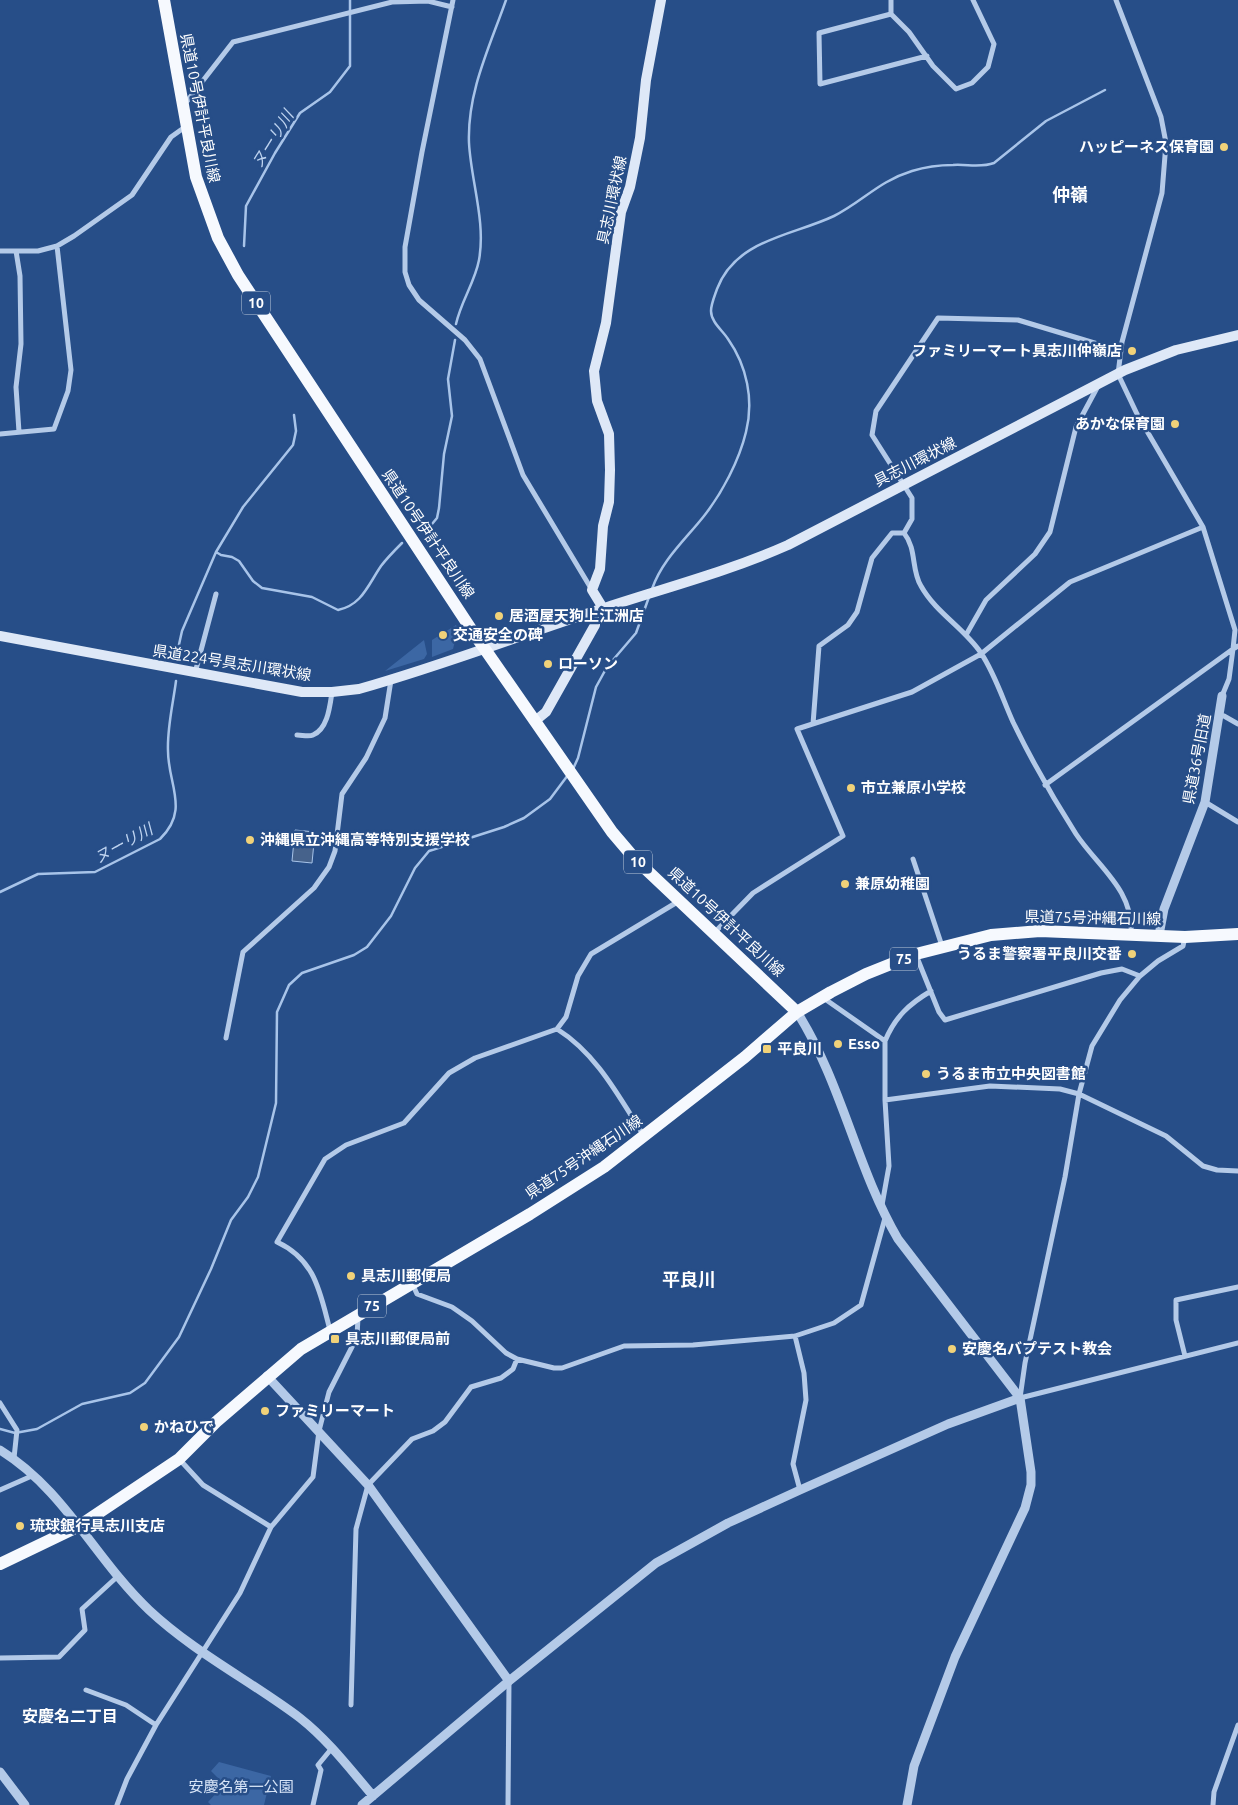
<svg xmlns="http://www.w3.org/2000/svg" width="1238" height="1805" font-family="Ubuntu,'Noto Sans JP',sans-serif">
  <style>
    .green { fill: #3c67a4 }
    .water { fill: #46628b; stroke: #a8c4e9 }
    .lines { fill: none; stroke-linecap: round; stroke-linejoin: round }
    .stream { stroke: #a8c4e9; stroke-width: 2.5 }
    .minor { stroke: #b4cae8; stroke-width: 5 }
    .tertiary { stroke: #b4cae8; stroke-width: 9 }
    .secondary { stroke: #dee8f7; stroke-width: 10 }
    .primary { stroke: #f6f9fe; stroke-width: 12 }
    .poi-dot { fill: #f1d279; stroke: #274e88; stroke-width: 2 }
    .labels { text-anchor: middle; stroke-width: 5; stroke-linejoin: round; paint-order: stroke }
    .shield { fill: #274e88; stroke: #becadb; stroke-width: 1 }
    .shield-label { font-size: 14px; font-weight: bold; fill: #fff }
    .street-label { font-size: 15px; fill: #fff; stroke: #274e88 }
    .poi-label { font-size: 15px; font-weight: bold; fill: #fff; stroke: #274e88; text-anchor: start }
    .park-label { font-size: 15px; fill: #d7e4f7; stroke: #274e88 }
    .water-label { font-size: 16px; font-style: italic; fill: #bfd4f0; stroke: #274e88 }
    .neighbourhood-label { font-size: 16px; font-weight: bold; fill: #fff; stroke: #274e88 }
    .quarter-label { font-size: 18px; font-weight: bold; fill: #fff; stroke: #274e88 }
  </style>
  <rect width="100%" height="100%" fill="#274e88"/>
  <path class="green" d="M456,625L458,629L453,649L432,657V640Z
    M424,640L427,654L424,659L385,671Z
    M219,1762L271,1776L264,1805H211L208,1802L222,1787V1782L211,1771Z"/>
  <path class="water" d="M295,830L315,832L312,863L292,861Z"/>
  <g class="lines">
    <path class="stream" d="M244,246L246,206L275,153L300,113L330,92L350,66V0
      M456,324C461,301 475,282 479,260C486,222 471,181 469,143C467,92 490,46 506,0
      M422,532L427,530L437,518L439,508L444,454L452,416L448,379L455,340
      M216,552L221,555L232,557L239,561L253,581L262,588L312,597L338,610C362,605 368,585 381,566C387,558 395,550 402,543
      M652,589C662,560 685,540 704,516C722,493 739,461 746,432C754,400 747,366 728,339C723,331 711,322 711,311C711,304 715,295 717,289C736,239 792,236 834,216C862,202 879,181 912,171C925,167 939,165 953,165C967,164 981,168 994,163L1046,121L1105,90
      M176,658L182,631L216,552L243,507L293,445L296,431L294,415
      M573,769L578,758L596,687L607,667L636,633L649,597
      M0,892L38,874L95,872L160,839C190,810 168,785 168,751C167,728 173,704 176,681
      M0,1429L15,1433L37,1429L82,1404L130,1393L145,1383L179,1337L211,1269L231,1220L248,1197L258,1177L276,1103L277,1012L289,985L302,973L354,955L367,947L391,916L415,868L429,851L504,827L524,818L550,799L568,775"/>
    <path class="minor" d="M453,0L422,152L405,247V272L409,285L419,300L465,340L480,359L523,475L592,590
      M891,0V14L909,32L933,66L956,89L972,83L988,67L994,44L973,0
      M891,14L819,33L820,84L927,56
      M184,105L233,42L392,2L428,1L452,7
      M0,251H38L57,246L74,236L132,195L171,137L185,127
      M16,251L20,276L21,344L16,387L19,432
      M0,434L54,429L68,391L71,370L57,246
      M904,533C917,549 911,570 921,586C936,613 964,628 981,653C995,674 1003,700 1013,722C1032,761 1053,798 1076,834C1098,867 1134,890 1131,934
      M904,533L912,519V498L872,435L876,411L938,318L1018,320L1121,351
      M966,635L986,600L1035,554L1050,532L1076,427L1098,386
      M195,673L216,594
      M1222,696L1229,679L1233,649L1238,646
      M1219,715L1224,716L1238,724
      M813,724L819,646L848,625L857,612L872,558L892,533H904
      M297,735C302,735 309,737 313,735C328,729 330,705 332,692
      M1045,785L1233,649L1235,630L1203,527L1137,414L1118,374L1122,342L1162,193L1166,143L1161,117L1116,0
      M1205,802L1238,822
      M913,859L942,946
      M714,933L753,893L843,836L797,729L912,692L981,654L1070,582L1203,527
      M1185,937L1183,946L1158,961L1140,976L1120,1000L1092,1046L1079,1094L1065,1177L1025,1363L1020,1398L1238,1343
      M916,955L939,1012L945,1020L1101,973L1122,969L1140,976
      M822,997L885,1041V1100L889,1166L882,1205
      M557,1029C597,1054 619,1097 644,1136
      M226,1038L243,952L314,888L329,867L335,851L342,794L366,758L385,718L391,680
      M885,1041C895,1017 909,1004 931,991
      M885,1100L990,1086L1060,1089L1079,1094L1166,1136L1203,1166L1217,1170L1238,1171
      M412,1283L417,1294L452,1307L472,1321L506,1353L517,1359L554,1368H562L624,1346L693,1345L795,1336L834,1323L861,1305L885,1218
      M330,1330C320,1293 316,1260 277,1242L325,1159L346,1145L404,1123L449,1073L475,1058L557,1029L566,1017L578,976L591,954L679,901
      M795,1336L804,1373L806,1400L793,1464L800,1490
      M1185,1356L1176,1320V1300L1238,1287
      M0,1403L17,1430L14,1458
      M180,1460L203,1485L271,1527
      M0,1490L34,1475
      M0,1658L59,1657L85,1630L82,1609L118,1576
      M86,1690L126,1705L156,1725
      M351,1705L356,1529L368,1485L412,1439L433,1431L445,1422L471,1387L501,1378L513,1369L517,1359
      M117,1805L127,1779L156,1725L240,1593L271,1527L313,1477L319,1431L329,1392L357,1337L358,1317
      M313,1805L321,1770L318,1765L332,1748
      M508,1805L509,1681
      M1213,1805L1214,1792L1238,1725"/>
    <path class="tertiary" d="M1159,935L1164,909L1205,802L1222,696
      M797,1012C842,1083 856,1167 898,1239L1020,1398L1031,1472V1485L1025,1508L955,1657L914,1766L907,1805
      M267,1376L368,1485L509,1681
      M0,1450C64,1489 96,1560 149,1610C195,1653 251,1681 300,1718C328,1740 350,1769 373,1796
      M0,1772L25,1805
      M362,1805L509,1681L656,1563L728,1523L800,1490L948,1424L1020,1398"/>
    <path class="secondary" d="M603,608L592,590L600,569L603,526L609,502L610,470L609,434L597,401L594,371L606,323L621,212L630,187L640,138L646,80L661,0
      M0,636L302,692H332L359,689C441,666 521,635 601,609C664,588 727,572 788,545L1125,370L1176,350L1238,335
      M535,721L546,712L595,625L593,612"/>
    <path class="primary" d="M164,0L196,177L218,238L238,275L473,632L612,832L635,859L797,1012
      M0,1564L79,1526L179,1459L216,1422L301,1349L530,1214L604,1167L745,1057L797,1012L831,992L866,974L916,954L991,935L1040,931L1185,937L1238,934"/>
  </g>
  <g class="poi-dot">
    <circle cx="1224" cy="147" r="5"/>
    <circle cx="1132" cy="351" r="5"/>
    <circle cx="1175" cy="424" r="5"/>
    <circle cx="499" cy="616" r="5"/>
    <circle cx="443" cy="635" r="5"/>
    <circle cx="548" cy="664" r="5"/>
    <circle cx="851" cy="788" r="5"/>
    <circle cx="250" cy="840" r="5"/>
    <circle cx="845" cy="884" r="5"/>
    <circle cx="1132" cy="954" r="5"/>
    <circle cx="838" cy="1044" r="5"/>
    <rect x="762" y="1044" width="10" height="10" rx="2.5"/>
    <circle cx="926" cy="1074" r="5"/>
    <circle cx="351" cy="1276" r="5"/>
    <rect x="330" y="1334" width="10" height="10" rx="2.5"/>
    <circle cx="952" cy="1349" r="5"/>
    <circle cx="265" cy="1411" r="5"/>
    <circle cx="144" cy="1427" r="5"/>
    <circle cx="20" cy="1526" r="5"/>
  </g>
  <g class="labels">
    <g class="shield">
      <rect x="242" y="291.5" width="28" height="23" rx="4"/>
      <rect x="624" y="850.5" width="28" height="23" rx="4"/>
      <rect x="890" y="947.5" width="28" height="23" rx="4"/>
      <rect x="358" y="1294.5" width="28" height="23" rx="4"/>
    </g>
    <g class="shield-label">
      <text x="256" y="308">10</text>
      <text x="638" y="867">10</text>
      <text x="904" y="964">75</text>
      <text x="372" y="1311">75</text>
    </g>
    <g class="street-label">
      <text transform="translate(200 108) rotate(79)" y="5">県道10号伊計平良川線</text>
      <text transform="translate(612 200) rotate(-78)" y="5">具志川環状線</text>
      <text transform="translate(915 462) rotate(-27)" y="5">具志川環状線</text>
      <text transform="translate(428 534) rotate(56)" y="5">県道10号伊計平良川線</text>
      <text transform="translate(232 663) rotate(9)" y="5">県道224号具志川環状線</text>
      <text transform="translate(1197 759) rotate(-79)" y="5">県道36号旧道</text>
      <text transform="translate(1093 918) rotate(1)" y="5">県道75号沖縄石川線</text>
      <text transform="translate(726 922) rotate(43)" y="5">県道10号伊計平良川線</text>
      <text transform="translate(584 1157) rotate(-34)" y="5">県道75号沖縄石川線</text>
    </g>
    <g class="poi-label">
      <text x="1214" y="152" text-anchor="end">ハッピーネス保育園</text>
      <text x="1122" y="356" text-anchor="end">ファミリーマート具志川仲嶺店</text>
      <text x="1165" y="429" text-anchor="end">あかな保育園</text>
      <text x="509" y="621">居酒屋天狗上江洲店</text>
      <text x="453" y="640">交通安全の碑</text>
      <text x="558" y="669">ローソン</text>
      <text x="861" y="793">市立兼原小学校</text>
      <text x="260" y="845">沖縄県立沖縄高等特別支援学校</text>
      <text x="855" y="889">兼原幼稚園</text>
      <text x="1122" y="959" text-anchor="end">うるま警察署平良川交番</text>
      <text x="848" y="1049">Esso</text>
      <text x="777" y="1054">平良川</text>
      <text x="936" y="1079">うるま市立中央図書館</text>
      <text x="361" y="1281">具志川郵便局</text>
      <text x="345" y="1344">具志川郵便局前</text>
      <text x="962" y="1354">安慶名バプテスト教会</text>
      <text x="275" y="1416">ファミリーマート</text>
      <text x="154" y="1432">かねひで</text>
      <text x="30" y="1531">琉球銀行具志川支店</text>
    </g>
    <g class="park-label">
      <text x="241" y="1792">安慶名第一公園</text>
    </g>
    <g class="water-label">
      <text transform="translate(272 139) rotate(-58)" y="6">ヌーリ川</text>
      <text transform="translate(123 843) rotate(-29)" y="6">ヌーリ川</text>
    </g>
    <g class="neighbourhood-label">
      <text x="70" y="1722">安慶名二丁目</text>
    </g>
    <g class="quarter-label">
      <text x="1070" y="201">仲嶺</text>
      <text x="689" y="1286">平良川</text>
    </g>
  </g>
</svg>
